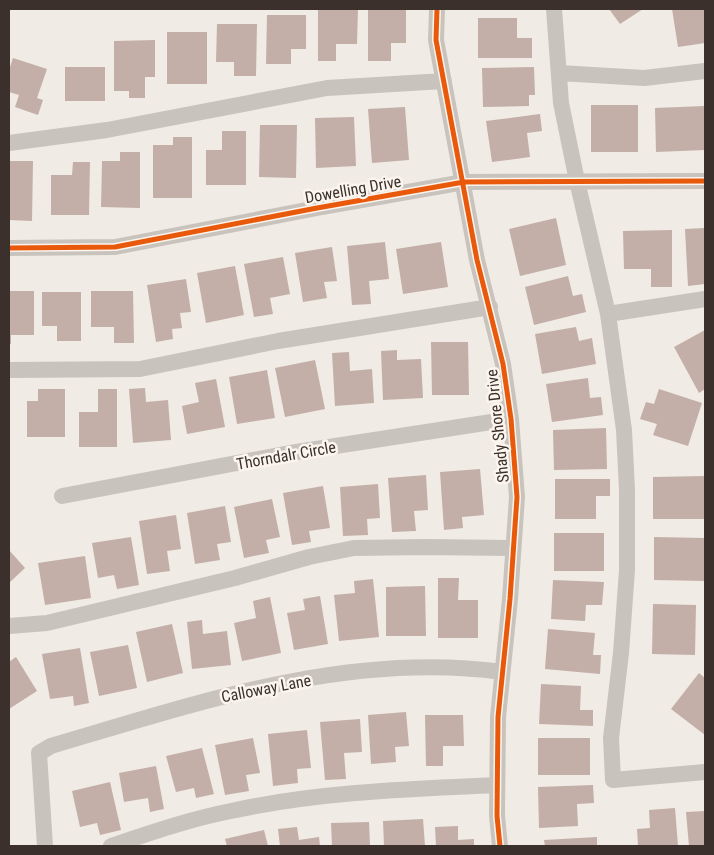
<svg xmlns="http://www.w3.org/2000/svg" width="714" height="855" font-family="'Roboto Condensed',sans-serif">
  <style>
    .building { fill: #c3afa7 }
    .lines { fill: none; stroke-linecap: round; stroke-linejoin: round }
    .minor { stroke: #c9c3be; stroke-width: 16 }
    .cycleway-casing { stroke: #fbf5ee; stroke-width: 8 }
    .cycleway { stroke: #e8590c; stroke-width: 5 }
    .labels { text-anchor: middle; stroke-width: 5; stroke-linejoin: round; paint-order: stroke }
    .street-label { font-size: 16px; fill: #3b302b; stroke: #fbf5ee }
  </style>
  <rect width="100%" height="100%" fill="#f0ebe5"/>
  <path class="building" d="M318,9H358L357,44H336V61H318Z
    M368,9H406V43H391V61H368Z
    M609,9H643L620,24Z
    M672,9H705V43L678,47Z
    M267,15H306V49H291V64H266Z
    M478,18H517V38H532V58H478Z
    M217,24H257L256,76H234V62H216Z
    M167,32H207V84H167Z
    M155,40V77H145V98H129V91H114V41Z
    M13,58L47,69L37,98L43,100L38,115L15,107L19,95L9,92V70Z
    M65,67H105V101H65Z
    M534,67L535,95H529V106L483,107L482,68Z
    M591,105H638V152H591Z
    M704,106L705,150L656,152L655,108Z
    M405,107L409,160L372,163L368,109Z
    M540,114L542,131L527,133L530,157L492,162L486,121Z
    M354,117L356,166L316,168L315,118Z
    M260,125H297L296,178L259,177Z
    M222,131H246V185H206V150H222Z
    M173,137H192V198H153V145H173Z
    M120,152H140V208L101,207L102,161H120Z
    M9,161H33L32,221L9,220Z
    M73,162H90L89,215H51V175H72Z
    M556,218L566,265L520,276L509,229Z
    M705,228V284L688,286L685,229Z
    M672,230V287H651V269H624L623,231Z
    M385,242L389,279L369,281L371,304L352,305L347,246Z
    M441,242L448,287L403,294L396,249Z
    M332,247L337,281L324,282L327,298L303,302L295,253Z
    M283,257L290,294L270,298L273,314L254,317L244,264Z
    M235,266L244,315L206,323L197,273Z
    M568,276L573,296L582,294L586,312L534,325L525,287Z
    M186,279L191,312L180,313L182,328L172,329L173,339L156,342L147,285Z
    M9,291H34V335H11V344H9Z
    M91,291H133L134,343H114V327H91Z
    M42,292H81V341H57V326H42Z
    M576,327L579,341L592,338L596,364L542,374L535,334Z
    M705,330V389L699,393L674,347Z
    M431,342H468L469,395H432Z
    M397,350V360L421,359L423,398L383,400L381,351Z
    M349,352L350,371L372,369L374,403L335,406L332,353Z
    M315,360L325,409L285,417L275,368Z
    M267,370L275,418L237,424L229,377Z
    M588,378L590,398L601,397L603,415L552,422L546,384Z
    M216,379L225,427L187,434L182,406L199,402L195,383Z
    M145,388L146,402L168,400L171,440L133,443L129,389Z
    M38,389H65V437H27V401H38Z
    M98,389H117V447H79V412H98Z
    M659,389L702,403L688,446L653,435L657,424L640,419L646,402L654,404Z
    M606,428L607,469L554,470L553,430Z
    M480,469L484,515L462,517L463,528L444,530L440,472Z
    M426,475L428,510L414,511L416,531L392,532L388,478Z
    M705,476V519H653V477Z
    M555,479H610V496H596V519H555Z
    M378,484L380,518L367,519L368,535L343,536L340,487Z
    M323,486L330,528L309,531L311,542L292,545L283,493Z
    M272,499L280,537L266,540L269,553L244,558L234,507Z
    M225,506L231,542L217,544L220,560L195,564L187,513Z
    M176,515L181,549L167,551L170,571L147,574L139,521Z
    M554,533H604V571H554Z
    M131,537L139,585L117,589L114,575L98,578L92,543Z
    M654,537L705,538V581L654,580Z
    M9,550L25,568L9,583Z
    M85,556L91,598L45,605L38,563Z
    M438,578H459L458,600H478V638H438Z
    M373,579L379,637L339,641L334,595L355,593L354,581Z
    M553,580L604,582L602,605H586L585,621L551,619Z
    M425,586L426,636H386V587Z
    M320,596L328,644L294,650L287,613L305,610L303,599Z
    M270,597L281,653L242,661L234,623L256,618L253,601Z
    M653,604L696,605L695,655L652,654Z
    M202,620L203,634L227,631L231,665L192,669L187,622Z
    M172,624L183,673L147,682L136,632Z
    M548,629L595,633L593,655H601L600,674L545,669Z
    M128,645L137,688L99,696L90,652Z
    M80,648L89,703L74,706L73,696L50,699L42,654Z
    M16,657L37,691L9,709V662Z
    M699,673L705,678V735L671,709Z
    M541,684L581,686L580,710H593V726L539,724Z
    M406,712L409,746L395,747L396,762L371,764L368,715Z
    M425,715H463L464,746H443V766H426Z
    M360,719L362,752L344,753L346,779L325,780L320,722Z
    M307,730L311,768L297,769L298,783L273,786L268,734Z
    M253,738L260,773L246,775L249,791L225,795L215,745Z
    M538,738H590V775H538Z
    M202,748L214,794L196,798L194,788L176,792L166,756Z
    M156,766L164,809L150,812L148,798L124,802L119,773Z
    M110,782L121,830L100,835L97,823L80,827L72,791Z
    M593,785L594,803L577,804L578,826L539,828L538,787Z
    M675,808L678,846H638L637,829L650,828L649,810Z
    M705,811V846H689L686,812Z
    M423,819L425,846H384L383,821Z
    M369,822L370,846H332L331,823Z
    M458,826V840L474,839V846H436L435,827Z
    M297,827L299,840L319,837L320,846H280L278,829Z
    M264,830L268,846H227L225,839Z
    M597,837V846H545L544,840Z"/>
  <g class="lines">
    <path class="minor" d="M437,9L436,40L477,260L503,364L511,419L517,497L510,599L498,717L497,816L500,846
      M554,9L561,103L577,181L608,314L624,430L627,490V570L621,653L611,738L613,780L705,772
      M559,73L644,78L705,71
      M9,143L107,130L327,88L444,81
      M9,248L115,247L317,208L464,182L705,181
      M608,314L705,299
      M9,370L140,369L278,341L490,307
      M62,496L290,453L511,419
      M9,626L47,623L235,578L309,557L354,548L425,547L513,548
      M45,846L39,753L51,746C197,703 348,651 502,672
      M111,846C150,833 190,819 231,811C318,792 408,789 497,785"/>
    <g class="cycleway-casing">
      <path id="cycleway" d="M437,9L436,40L477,260L503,364L511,419L517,497L510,599L498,717L497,816L500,846
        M9,248L115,247L317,208L464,182L705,181"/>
    </g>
    <use href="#cycleway" class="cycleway"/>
  </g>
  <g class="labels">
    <g class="street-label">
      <text transform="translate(353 189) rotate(-10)" y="6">Dowelling Drive</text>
      <text transform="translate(497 426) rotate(-96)" y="6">Shady Shore Drive</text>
      <text transform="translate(286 455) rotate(-10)" y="6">Thorndalr Circle</text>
      <text transform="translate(266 688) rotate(-11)" y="6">Calloway Lane</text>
    </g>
  </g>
  <rect width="714" height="855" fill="none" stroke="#3b302b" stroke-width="20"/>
</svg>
